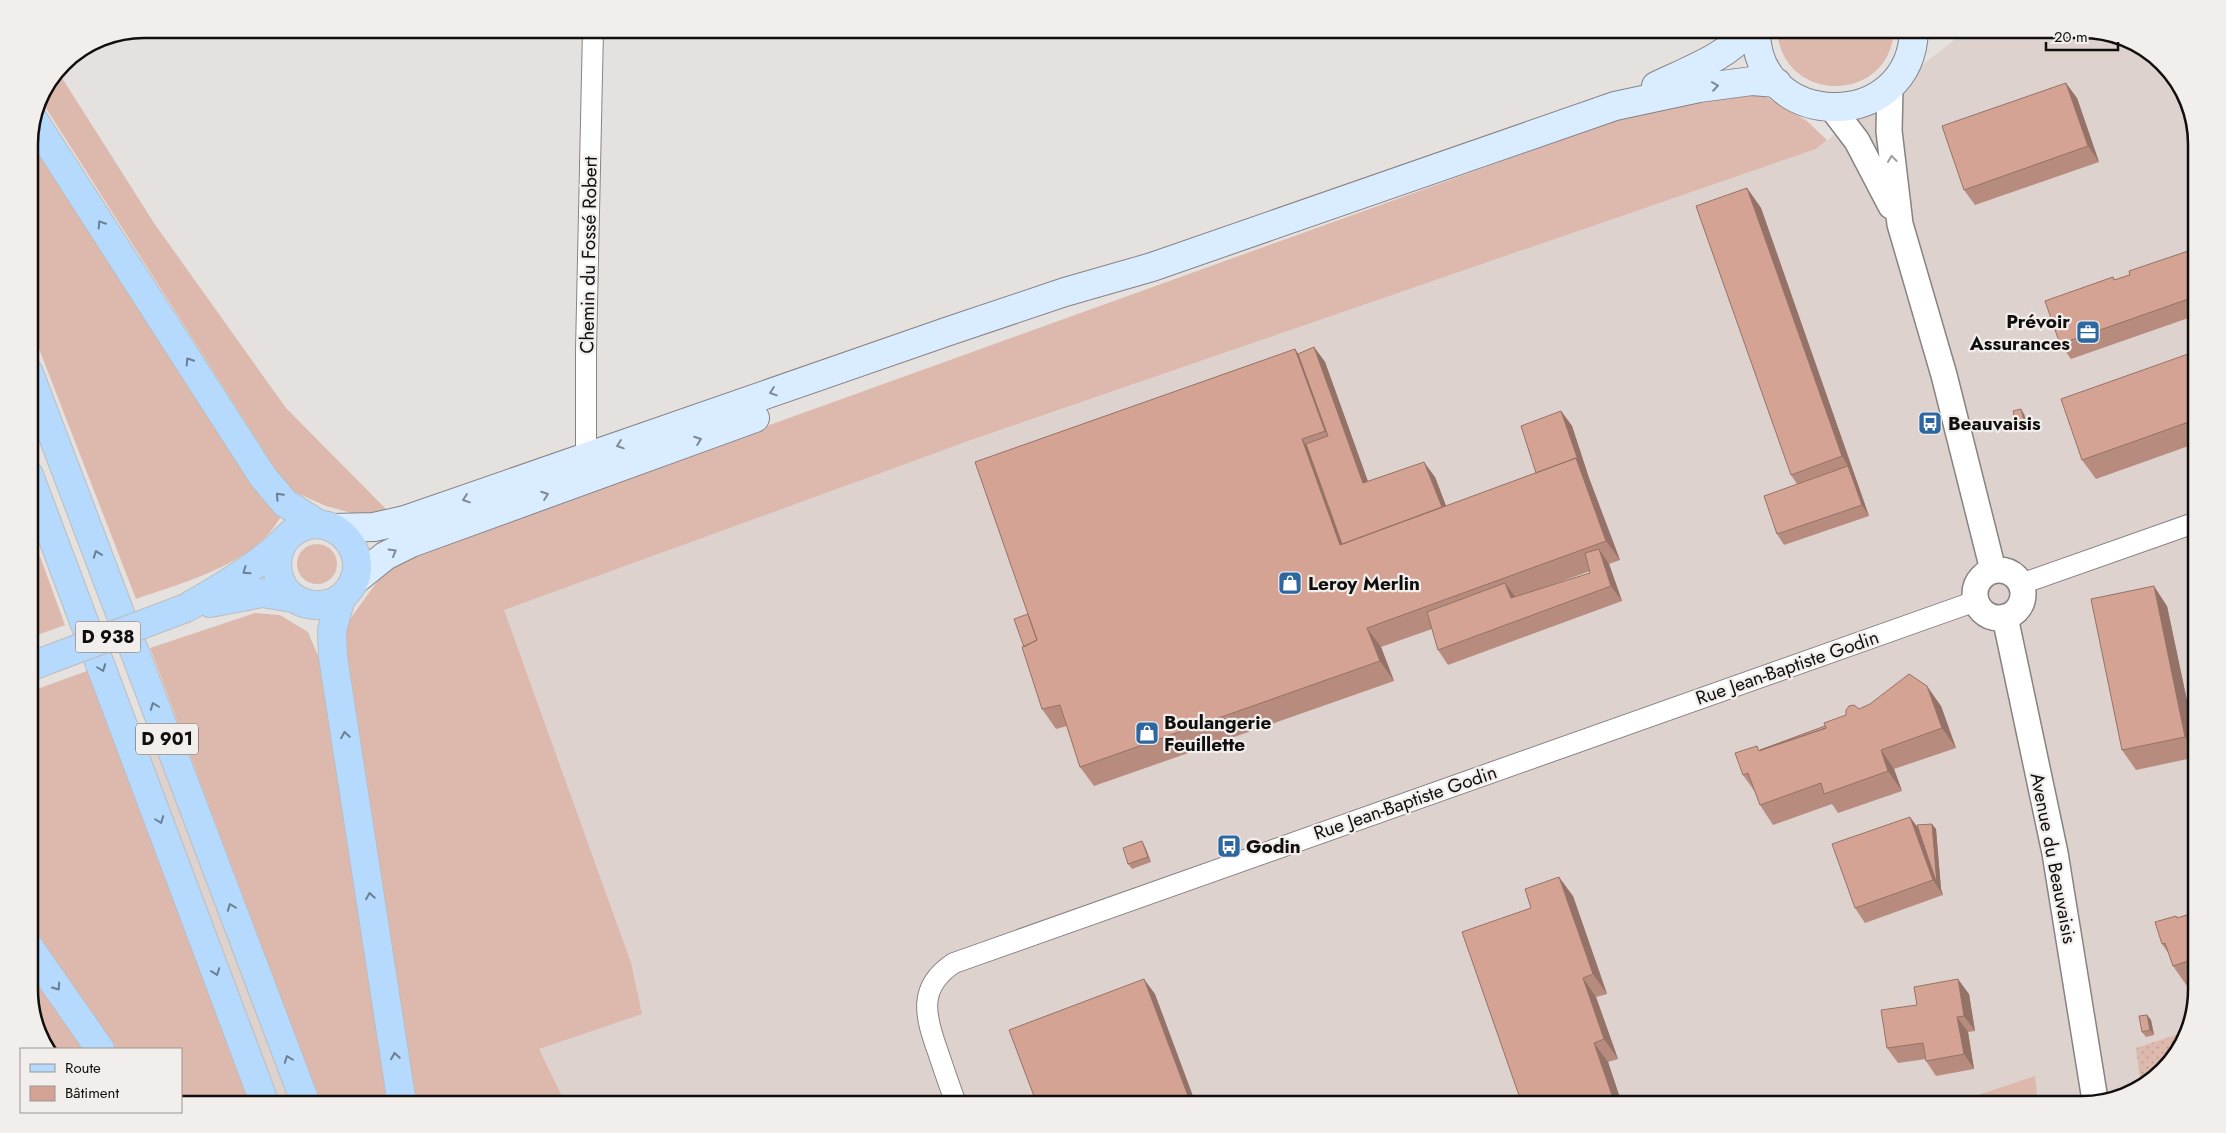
<svg xmlns="http://www.w3.org/2000/svg" width="2226" height="1133" font-family="Jost,sans-serif">
  <style>
    .built { fill: #ded2ce }
    .grass { fill: #ddb9ad }
    .garden { fill: url(#garden-dots) }
    .lines { fill: none; stroke-linecap: round; stroke-linejoin: round }
    .minor-casing { stroke: #878382; stroke-width: 22 }
    .tertiary-casing { stroke: #878382; stroke-width: 28 }
    .secondary-casing { stroke: #878382; stroke-width: 30 }
    .primary-casing { stroke: #bcbcbc; stroke-width: 30 }
    .minor { stroke: #fff; stroke-width: 20 }
    .tertiary { stroke: #fff; stroke-width: 25 }
    .secondary { stroke: #daecff; stroke-width: 28 }
    .primary { stroke: #b6dafe; stroke-width: 28 }
    .primary-bridge-casing { stroke: #bcbcbc; stroke-width: 30; stroke-linecap: butt }
    .primary-bridge { stroke: #b6dafe; stroke-width: 28 }
    .wall { fill: #b78c7e; fill-rule: evenodd }
    .shaded-wall { fill: #957267 }
    .building { fill: #d5a393; stroke: #957267 }
    .oneway { stroke: #7f8993 }
    .oneway2 { stroke: #9f9f9f }
    .oneway3 { stroke: #6b7f92 }
    .labels { text-anchor: middle; stroke-width: 4.5; stroke-linejoin: round; paint-order: stroke }
    .shield { fill: #f2eeec; stroke: #545251; stroke-width: 1 }
    .shield-label { font-size: 18px; font-weight: bold; fill: #100f0e }
    .street-label { font-size: 19px; fill: #100f0e; stroke: #f2eeec }
    .poi-label { font-size: 19px; font-weight: bold; fill: #100f0e; stroke: #f2eeec; text-anchor: start }
    .rim { fill: none; stroke: #100f0e; stroke-width: 2.5 }
  </style>
  <defs>
    <pattern id="garden-dots" width="8" height="8" patternUnits="userSpaceOnUse" patternTransform="scale(1.25)"><rect width="8" height="8" fill="#ddb9ad"/><path d="M2 2h.1M6 6h.1" fill="none" stroke="#bd9e94" stroke-width="1.8" stroke-linecap="round"/></pattern>
  </defs>
  <rect width="100%" height="100%" fill="#e5e1df"/>
  <path class="built" d="M1968,29H2083L2134,41L2178,80L2197,136V990L2185,1041L2146,1085L2083,1104H566L539,1049L414,1104H181V1049H47L29,997V766L1816,149Z"/>
  <path class="grass" d="M1777,29H1894C1891,105 1781,105 1777,29Z
    M57,70L154,223L286,408L388,511L355,514L326,506L288,489L39,97Z
    M1757,92L1807,121L1827,140L1816,149L966,442L504,610L631,963L642,1014L539,1049L566,1104H414L341,642L350,619L392,561L1644,110Z
    M29,136L282,514C258,563 185,582 136,599L29,323Z
    M29,526L65,625L29,638Z
    M297 564a20 20 0 1 1 40 0a20 20 0 1 1-40 0Z
    M255,613L280,615L308,632L322,665L393,1104H321L150,648Z
    M87,671L251,1104H181V1049H111L29,932V692Z
    M29,967L87,1049H47L29,997Z
    M2035,1076L2038,1104H1951Z"/>
  <path class="garden" d="M2188,1031L2185,1041L2146,1085L2141,1087L2136,1048Z"/>
  <g class="lines">
    <g class="minor-casing">
      <path id="minor" d="M586,468V351L593,29
        M2021,584L2197,522
        M956,1104C950,1087 944,1070 938,1052C925,1016 917,987 954,963L1976,601"/>
    </g>
    <g class="tertiary-casing">
      <path id="tertiary" d="M1890,86L1889,131L1900,224L1944,375L1993,570
        M1832,108L1857,141L1891,206
        M1975 594a24 24 0 1 1 48 0a24 24 0 1 1-48 0Z
        M2005,617L2055,853L2095,1100"/>
    </g>
    <g class="secondary-casing">
      <path id="secondary" d="M1756,29C1754,131 1912,135 1914,29
        M1656,86C1687,71 1727,57 1750,29
        M333,528L374,527L405,520L949,331L1065,292L1152,267L1615,106L1699,88L1752,81L1777,83
        M354,581L385,556L411,543L755,418"/>
    </g>
    <g class="primary-casing">
      <path id="primary" d="M33,119L263,477L285,503L318,524
        M29,373L306,1104
        M29,475L265,1104
        M341,598L332,630L333,657L402,1104
        M210,603L262,593L293,598
        M186,608C215,591 243,575 269,554C277,548 284,540 292,533C332,502 382,560 343,596C334,604 320,607 308,604C278,597 270,565 284,541
        M29,947L100,1049"/>
    </g>
    <use href="#minor" class="minor"/>
    <use href="#tertiary" class="tertiary"/>
    <use href="#secondary" class="secondary"/>
    <use href="#primary" class="primary"/>
    <g class="primary-bridge-casing">
      <path id="primary-bridge" d="M29,667L186,608"/>
    </g>
    <use href="#primary-bridge" class="primary-bridge"/>
  </g>
  <path class="wall" d="M2077,98L2099,162L1975,205L1964,190Z
    M1747,188L1761,208L1869,516L1784,545L1777,534L1797,484L1791,475Z
    M2197,248V315L2071,359L2060,344L2113,277L2115,280Z
    M1314,347L1325,362L1368,482L1435,477L1446,506L1536,473L1561,411L1572,426L1589,478L1620,560L1609,564L1622,601L1448,665L1438,650L1432,629L1381,647L1394,681L1094,786L1080,767L1067,726L1056,729L1042,709L1024,647L1028,614L1295,349L1298,354ZM1590,571V573L1541,589Z
    M2197,362V443L2096,479L2082,460Z
    M2024,414L2029,430L2021,432L2017,427Z
    M2167,606L2197,748V757L2136,770L2122,750Z
    M1941,706L1956,748L1894,769L1902,791L1838,813L1832,804L1773,825L1760,805L1755,792L1743,775L1760,750L1825,726L1859,709Z
    M1910,817L1917,827L1936,829L1941,889L1943,895L1865,923L1855,908Z
    M1142,841L1145,847L1151,862L1132,869L1128,864Z
    M1573,896L1607,994L1596,997L1618,1059L1608,1062L1622,1104L1531,908Z
    M2197,912V982L2187,986L2173,966L2169,954L2162,944L2176,916L2178,918Z
    M1969,994L1975,1031L1968,1032L1974,1069L1936,1076L1926,1061V1059L1898,1063L1887,1048L1917,1005Z
    M2147,1015L2151,1020L2154,1035L2146,1037L2142,1032Z"/>
  <path class="shaded-wall" d="M2066,83L2077,98L2099,162L2088,146Z
    M1747,188L1761,208L1869,516L1862,505L1848,466L1842,456Z
    M1314,347L1325,362L1374,498L1363,483Z
    M1295,349L1309,369L1339,451L1325,431Z
    M2191,353L2197,362V371Z
    M2021,409L2024,414L2029,430L2025,425Z
    M1561,411L1572,426L1589,478L1620,560L1606,541L1576,458Z
    M1302,439L1316,459L1348,548L1340,545Z
    M1424,462L1435,477L1454,527L1444,512Z
    M1599,549L1609,564L1622,601L1611,586Z
    M1505,583L1516,598H1511Z
    M2154,586L2167,606L2197,748V754L2185,737Z
    M1367,628L1381,647L1394,681L1380,661Z
    M1927,686L1941,706L1956,748L1942,728Z
    M1881,750L1894,769L1902,791L1888,771Z
    M1910,817L1921,832L1932,824L1936,829L1941,889L1943,895L1933,880Z
    M1142,841L1145,847L1151,862L1148,857Z
    M1559,877L1573,896L1607,994L1593,974Z
    M1583,978L1596,997L1618,1059L1604,1039Z
    M1144,979L1155,994L1196,1104H1191Z
    M1958,979L1969,994L1975,1031L1964,1016Z
    M2147,1015L2151,1020L2154,1035L2150,1030Z
    M1957,1017L1968,1032L1974,1069L1964,1054Z
    M1594,1043L1608,1062L1622,1104H1615Z"/>
  <path class="building" d="M2066,83L2088,146L1964,190L1942,126Z
    M1747,188L1842,456L1791,475L1696,206Z
    M2197,248V296L2060,344L2045,301L2113,277L2114,280L2130,275L2129,271Z
    M1314,347L1363,483L1424,462L1442,507L1342,544L1306,444L1328,436L1298,354Z
    M1295,349L1325,431L1302,439L1340,545L1576,458L1606,541L1367,628L1380,661L1080,767L1060,705L1042,709L1022,647L1037,640L975,462Z
    M2191,353L2197,371V419L2082,460L2061,399Z
    M2021,409L2025,425L2017,427L2013,411Z
    M1561,411L1579,463L1576,458L1536,473L1521,426Z
    M1848,466L1862,505L1777,534L1764,496Z
    M1599,549L1611,586L1438,650L1427,612L1505,583L1511,598L1590,573L1585,553Z
    M2154,586L2185,737L2122,750L2091,599Z
    M1028,614L1037,640L1024,647L1014,619Z
    M1909,674L1927,686L1942,728L1881,750L1888,771L1824,794L1821,783L1760,805L1748,773L1743,775L1735,753L1757,746L1759,751L1826,728L1824,723L1846,715V710L1849,706L1854,705L1859,709L1870,704Z
    M1825,726L1826,728L1760,750Z
    M1910,817L1933,880L1855,908L1832,844Z
    M1932,824L1937,884L1917,825Z
    M1142,841L1148,857L1128,864L1123,848Z
    M1559,877L1593,974L1583,978L1604,1039L1594,1043L1615,1104H1522L1462,932L1531,908L1525,889Z
    M2197,912V958L2173,966L2165,943L2162,944L2155,922L2176,916L2177,918Z
    M1144,979L1191,1104H1037L1009,1030Z
    M1958,979L1964,1016L1957,1017L1964,1054L1926,1061L1923,1043L1887,1048L1881,1010L1917,1005L1914,987Z
    M2147,1015L2150,1030L2142,1032L2139,1016Z
    M800,1101L801,1104H791Z"/>
  <defs><path id="oneway-chevron" d="M-2-3.5L2.5 0L-2 3.5" fill="none" stroke-width="1.6" stroke-linecap="round" stroke-linejoin="round" transform="scale(1.25)"/></defs>
  <g class="oneway">
    <use href="#oneway-chevron" transform="translate(1715 86) rotate(-8)"/>
    <use href="#oneway-chevron" transform="translate(773 392) rotate(161)"/>
    <use href="#oneway-chevron" transform="translate(698 440) rotate(-20)"/>
    <use href="#oneway-chevron" transform="translate(620 445) rotate(161)"/>
    <use href="#oneway-chevron" transform="translate(545 495) rotate(-20)"/>
    <use href="#oneway-chevron" transform="translate(466 499) rotate(161)"/>
    <use href="#oneway-chevron" transform="translate(393 552) rotate(-30)"/>
  </g>
  <use class="oneway2" href="#oneway-chevron" transform="translate(1892 159) rotate(-96)"/>
  <g class="oneway3">
    <use href="#oneway-chevron" transform="translate(101 224) rotate(-123)"/>
    <use href="#oneway-chevron" transform="translate(189 361) rotate(-123)"/>
    <use href="#oneway-chevron" transform="translate(279 496) rotate(-133)"/>
    <use href="#oneway-chevron" transform="translate(97 554) rotate(-110)"/>
    <use href="#oneway-chevron" transform="translate(246 571) rotate(145)"/>
    <use href="#oneway-chevron" transform="translate(102 668) rotate(69)"/>
    <use href="#oneway-chevron" transform="translate(154 706) rotate(-111)"/>
    <use href="#oneway-chevron" transform="translate(345 735) rotate(-99)"/>
    <use href="#oneway-chevron" transform="translate(160 820) rotate(69)"/>
    <use href="#oneway-chevron" transform="translate(370 896) rotate(-99)"/>
    <use href="#oneway-chevron" transform="translate(231 907) rotate(-111)"/>
    <use href="#oneway-chevron" transform="translate(216 972) rotate(70)"/>
    <use href="#oneway-chevron" transform="translate(57 987) rotate(55)"/>
    <use href="#oneway-chevron" transform="translate(395 1056) rotate(-99)"/>
    <use href="#oneway-chevron" transform="translate(288 1059) rotate(-111)"/>
  </g>
  <defs>
    <g id="office-square" transform="scale(1.25)"><rect x="-9" y="-9" width="18" height="18" rx="4" fill="#2c679f" stroke="#f2eeec"/><path d="M-6-3h4V-5.5h4V-3h4V5H-6ZM-1-4.5V-3h2v-1.5ZM-6 0V1H6V0Z" fill="#fff"/></g>
    <g id="bus-square" transform="scale(1.25)"><rect x="-9" y="-9" width="18" height="18" rx="4" fill="#2c679f" stroke="#f2eeec"/><path d="M-5-6H5V4H4V6H2V4H-2V6H-4V4H-5ZM-3.5-4V0h7V-4ZM-3.5 1.2v1.5H-2V1.2ZM2 1.2v1.5H3.5V1.2Z" fill="#fff"/></g>
    <g id="shop-square" transform="scale(1.25)"><rect x="-9" y="-9" width="18" height="18" rx="4" fill="#2c679f" stroke="#f2eeec"/><path d="M-5-2.5h2.3a2.7 3.5 0 0 1 5.4 0H5L5.5 6h-11ZM-1.5-2.5h3a1.5 2.3 0 0 0-3 0Z" fill="#fff"/></g>
  </defs>
  <g fill-rule="evenodd">
    <use href="#office-square" x="2088" y="332"/>
    <use href="#bus-square" x="1930" y="423"/>
    <use href="#shop-square" x="1290" y="583"/>
    <use href="#shop-square" x="1147" y="733"/>
    <use href="#bus-square" x="1229" y="846"/>
  </g>
  <g class="labels">
    <g class="shield">
      <rect x="75.5" y="621.5" width="65" height="31" rx="4"/>
      <rect x="136" y="723.5" width="62" height="31" rx="4"/>
    </g>
    <g class="shield-label">
      <text x="108" y="643">D 938</text>
      <text x="167" y="745">D 901</text>
    </g>
    <g class="street-label">
      <text transform="translate(588 255) rotate(-89)" y="7">Chemin du Fossé Robert</text>
      <text transform="translate(1787 667) rotate(-19)" y="7">Rue Jean-Baptiste Godin</text>
      <text transform="translate(1405 802) rotate(-19)" y="7">Rue Jean-Baptiste Godin</text>
      <text transform="translate(2054 858) rotate(79)" y="7">Avenue du Beauvaisis</text>
    </g>
    <g class="poi-label">
      <text x="2070" y="328" text-anchor="end">Prévoir<tspan x="2070" dy="22">Assurances</tspan></text>
      <text x="1948" y="430">Beauvaisis</text>
      <text x="1308" y="590">Leroy Merlin</text>
      <text x="1164" y="729">Boulangerie<tspan x="1164" dy="22">Feuillette</tspan></text>
      <text x="1246" y="853">Godin</text>
    </g>
  </g>
  <path d="M0 0H2226V1133H0ZM144 38H2082A106 106 0 0 1 2188 144V990A106 106 0 0 1 2082 1096H144A106 106 0 0 1 38 990V144A106 106 0 0 1 144 38Z" fill="#f2eeec" fill-rule="evenodd"/>
  <path class="rim" d="M144 38H2082A106 106 0 0 1 2188 144V990A106 106 0 0 1 2082 1096H144A106 106 0 0 1 38 990V144A106 106 0 0 1 144 38Z"/>
  <rect x="20" y="1048" width="162" height="65" fill="#f2eeec" stroke="#989593"/>
  <rect x="30" y="1064" width="25" height="8" fill="#b6dafe" stroke="#989593"/>
  <text x="65" y="1073" font-size="15" fill="#100f0e">Route</text>
  <rect x="30" y="1086" width="25" height="15" fill="#d5a393" stroke="#989593"/>
  <text x="65" y="1098" font-size="15" fill="#100f0e">Bâtiment</text>
  <path d="M2046 42v8h72v-8" fill="none" stroke="#100f0e" stroke-width="2.5"/>
  <text x="2054" y="42" font-size="15" fill="#100f0e" stroke="#f2eeec" stroke-width="4" paint-order="stroke">20 m</text>
</svg>
